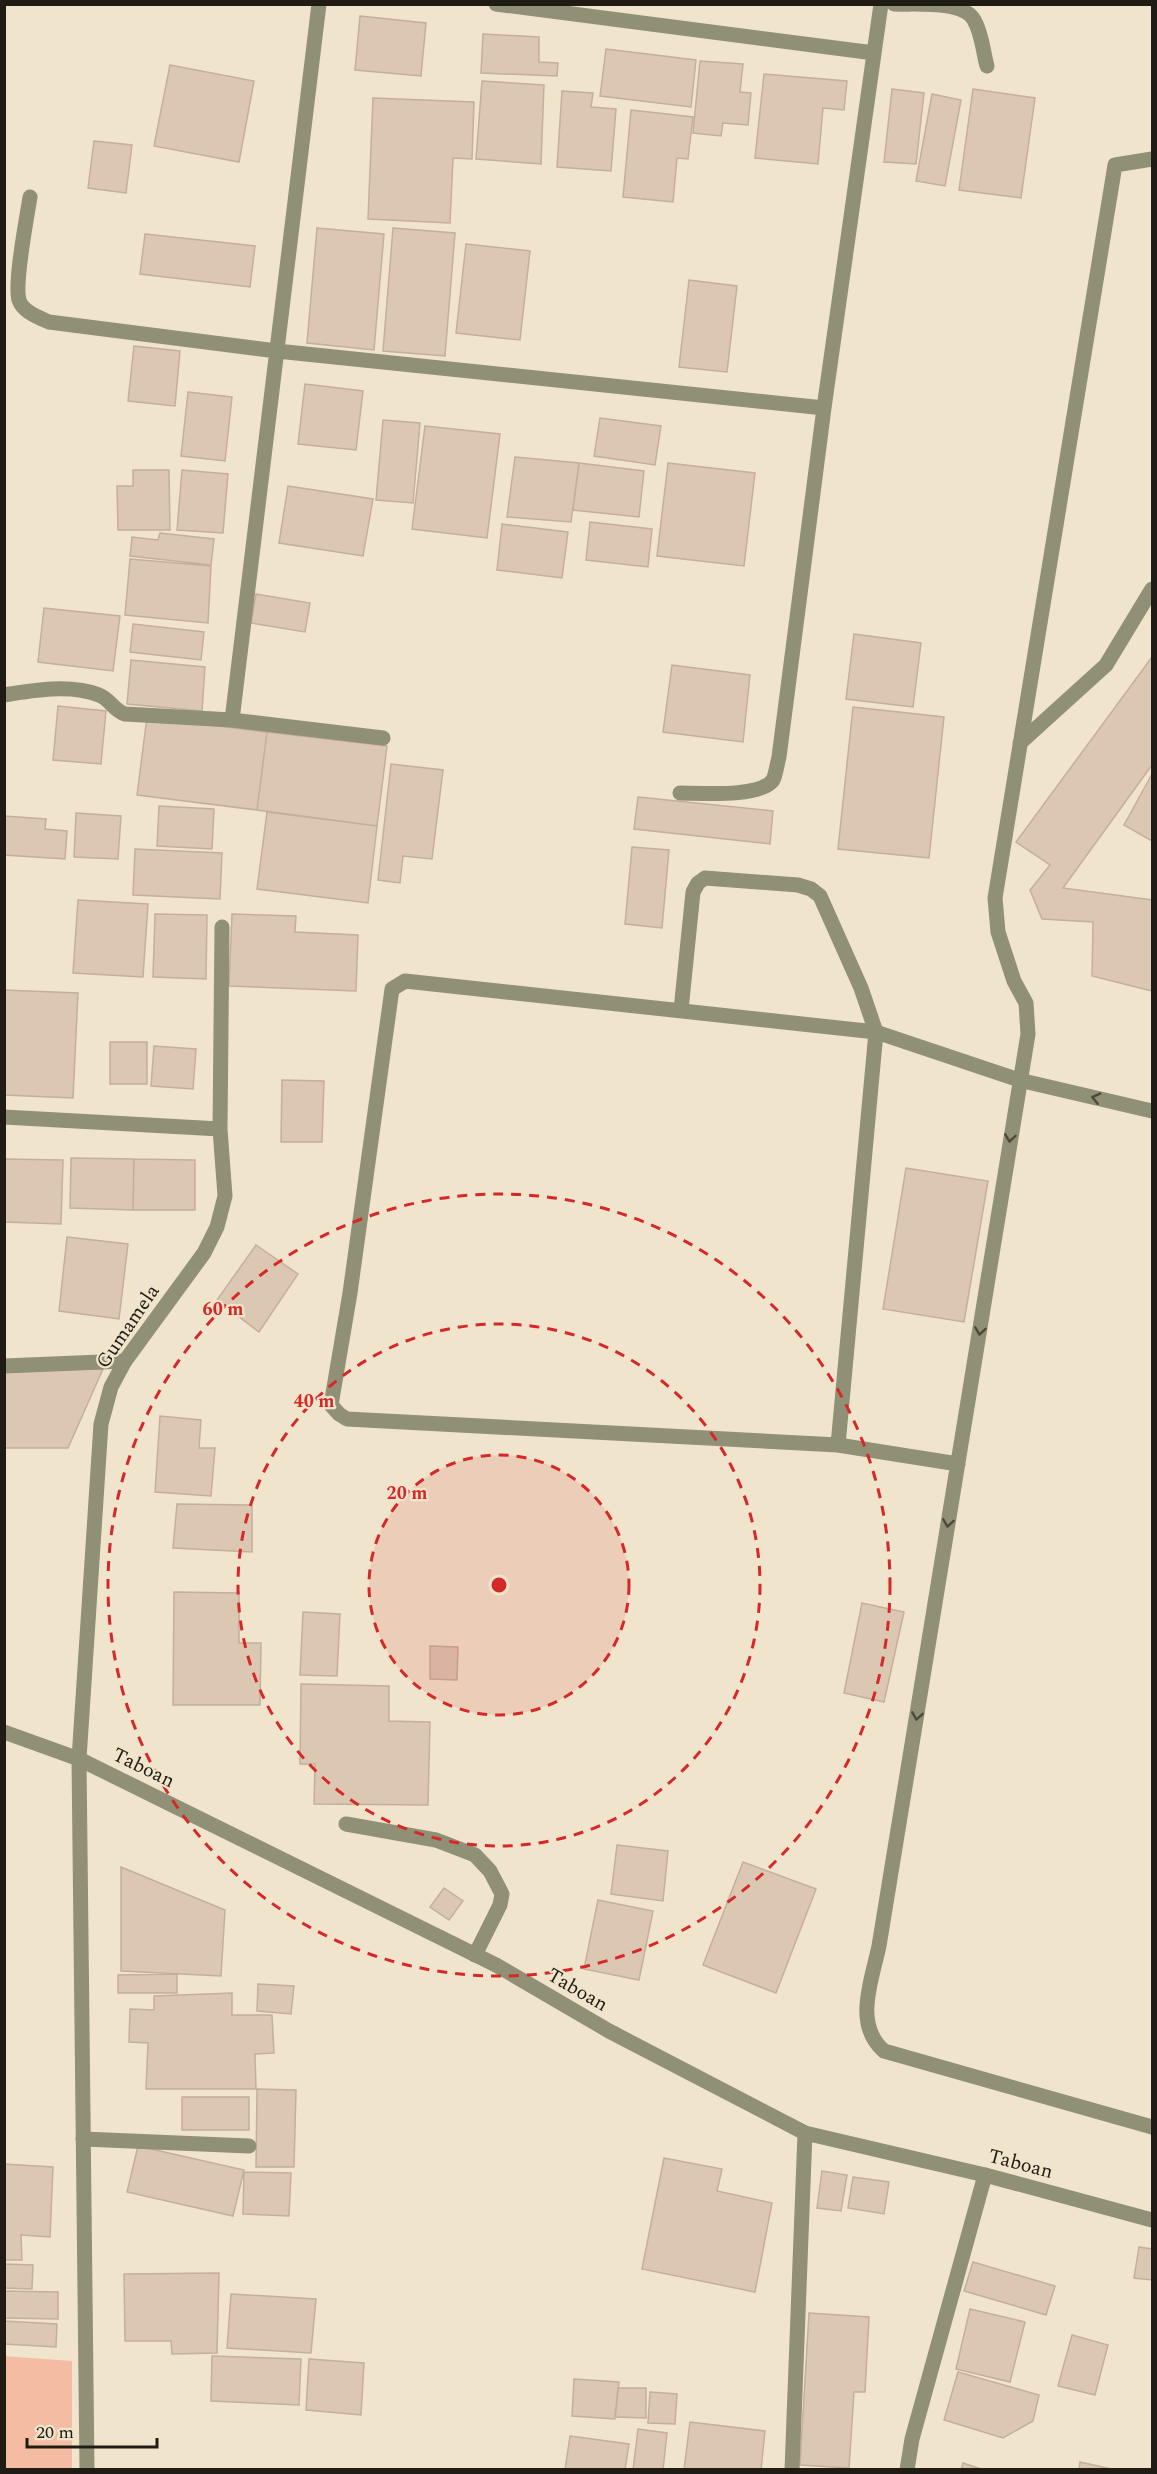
<svg xmlns="http://www.w3.org/2000/svg" width="1157" height="2474" font-family="Spectral,serif">
  <style>
    .green { fill: #f5bca4 }
    .building { fill: #dcc7b3; stroke: #c4af9c; stroke-width: 1.5 }
    .lines { fill: none; stroke-linecap: round; stroke-linejoin: round }
    .lane { stroke: #909077; stroke-width: 15 }
    .street { stroke: #909077; stroke-width: 15 }
    .oneway { stroke: #4d4a3b }
    .ring { fill: none; stroke: #d62828; stroke-width: 3; stroke-dasharray: 10 8 }
    .labels { text-anchor: middle; stroke-width: 4.5; stroke-linejoin: round; paint-order: stroke }
    .street-label { font-size: 20px; fill: #201c13; stroke: #f0e5cc }
    .centre { fill: #d62828; stroke: #f0e5cc; stroke-width: 3 }
    .ring-label { font-size: 18px; text-anchor: middle; font-weight: bold; fill: #d62828; stroke: #f0e5cc; stroke-width: 4.5; stroke-linejoin: round; paint-order: stroke }
  </style>
  <rect width="100%" height="100%" fill="#f0e5cc"/>
  <path class="green" d="M4,2356L72,2361V2469H5Z"/>
  <path class="building" d="M360,16L426,23L421,76L355,70Z
    M483,34L539,37V62L558,63L557,76L481,73Z
    M606,49L696,60L691,107L600,96Z
    M700,61L743,64L740,92L751,93L748,125L723,123L721,136L693,133Z
    M170,65L254,81L239,162L154,146Z
    M764,74L847,81L844,110L823,108L818,164L755,158Z
    M482,81L544,85L541,164L476,159Z
    M892,89L924,93L916,164L884,162Z
    M973,89L1035,98L1021,198L959,190Z
    M562,91L593,93L591,107L616,109L611,171L557,167Z
    M932,94L961,100L945,186L916,181Z
    M373,98L474,102L472,159L453,158L450,223L368,219Z
    M631,110L693,117L688,159L677,158L673,202L623,197Z
    M94,141L132,145L126,193L88,188Z
    M317,228L384,234L374,350L307,343Z
    M393,228L455,233L445,356L383,351Z
    M145,234L255,246L250,287L140,274Z
    M466,244L530,251L520,340L456,333Z
    M689,280L737,286L727,372L679,367Z
    M134,346L180,351L175,406L128,401Z
    M305,384L363,391L356,450L298,444Z
    M188,392L232,397L225,461L181,456Z
    M600,418L661,426L655,465L594,456Z
    M383,420L420,423L413,503L376,500Z
    M425,426L500,434L487,538L412,529Z
    M515,457L579,463L571,522L507,517Z
    M579,463L644,471L639,517L573,510Z
    M668,463L755,473L744,566L657,556Z
    M133,470H169L170,530H118L117,486H133Z
    M182,470L228,474L223,533L177,530Z
    M288,486L373,499L363,556L279,543Z
    M590,522L652,529L648,567L586,560Z
    M502,524L568,532L562,578L497,570Z
    M160,533L214,539L211,565L130,556L132,537L158,540Z
    M130,559L211,566L208,623L125,615Z
    M256,594L310,603L305,632L251,623Z
    M44,608L120,616L113,671L38,662Z
    M133,624L204,632L201,660L130,652Z
    M854,634L921,643L913,707L846,699Z
    M1152,657V765L1063,888L1152,900V991L1092,976L1093,922L1042,919L1030,890L1050,865L1016,842Z
    M131,660L205,667L202,711L127,704Z
    M672,665L750,675L743,742L663,732Z
    M58,706L106,711L101,764L53,760Z
    M853,707L944,717L929,858L838,849Z
    M147,717L267,732L257,810L137,795Z
    M267,732L387,746L377,826L257,810Z
    M391,764L443,770L432,859L403,856L400,883L378,880Z
    M1152,774V841L1124,825Z
    M638,797L773,811L770,844L634,829Z
    M159,806L214,809L212,849L157,846Z
    M267,812L377,826L368,903L257,889Z
    M76,813L121,816L118,859L74,857Z
    M4,816L46,819L45,829L67,831L65,859L4,855Z
    M632,847L669,850L662,928L625,924Z
    M135,849L222,853L220,899L133,895Z
    M78,900L148,904L143,977L73,973Z
    M155,914L207,915L206,979L153,977Z
    M232,914L296,916L295,932L358,935L356,991L229,986Z
    M4,990L78,993L73,1098L4,1095Z
    M110,1042H147V1084H110Z
    M154,1046L196,1049L193,1089L151,1086Z
    M282,1080L324,1081L322,1142H281Z
    M71,1158L134,1159L133,1210L70,1208Z
    M4,1159L63,1160L61,1224L4,1222Z
    M134,1159L195,1160V1210H133Z
    M906,1168L988,1181L964,1322L883,1309Z
    M67,1237L128,1244L119,1319L59,1311Z
    M256,1245L298,1274L259,1332L217,1300Z
    M103,1369L68,1448H4V1370Z
    M160,1416L201,1420L199,1448H215L211,1496L155,1492Z
    M177,1504L252,1505V1552L173,1548Z
    M174,1592L239,1593V1643H261L260,1705H173Z
    M862,1603L904,1612L884,1702L844,1693Z
    M303,1612L340,1614L337,1676L300,1675Z
    M430,1646L458,1647L457,1680L430,1679Z
    M301,1684L389,1686V1721L430,1722L428,1805L314,1804L315,1764H300Z
    M617,1845L668,1851L663,1901L611,1894Z
    M743,1862L816,1889L776,1993L703,1965Z
    M121,1867L225,1910L221,1976L121,1971Z
    M444,1888L463,1901L449,1920L430,1907Z
    M598,1900L653,1911L639,1980L584,1969Z
    M177,1974V1993H118V1975Z
    M258,1984L294,1986L291,2014L257,2011Z
    M232,1993V2015H272L274,2053L255,2054L256,2089H146L148,2043L129,2042L130,2009L154,2010V1996Z
    M257,2089L296,2090L294,2167H256Z
    M182,2097H249V2130H182Z
    M138,2146L244,2170L233,2216L127,2192Z
    M664,2158L722,2169L717,2191L772,2203L755,2292L642,2269Z
    M4,2164L53,2167L50,2237L21,2235L22,2260H4Z
    M822,2171L847,2175L841,2211L817,2208Z
    M244,2172L291,2173L289,2216L243,2214Z
    M853,2177L889,2182L884,2214L848,2208Z
    M1139,2247L1152,2249V2280L1134,2278Z
    M973,2262L1055,2286L1046,2315L964,2291Z
    M4,2264L33,2265L32,2289L4,2288Z
    M219,2273L217,2353L172,2354L171,2341H125L124,2274Z
    M4,2291L58,2292V2319L4,2318Z
    M231,2294L316,2299L311,2353L227,2348Z
    M970,2309L1025,2322L1010,2382L956,2369Z
    M809,2313L869,2317L865,2392H854L849,2468L800,2465Z
    M4,2321L57,2324L56,2347L4,2344Z
    M1072,2335L1108,2345L1095,2395L1058,2386Z
    M212,2356L301,2359L299,2405L211,2401Z
    M309,2359L364,2363L361,2415L306,2410Z
    M958,2372L1039,2395L1033,2421L1003,2438L944,2420Z
    M574,2379L619,2382L615,2419L572,2416Z
    M618,2388H646V2418L615,2417Z
    M650,2392L677,2394L675,2424L648,2423Z
    M690,2422L765,2431L761,2470H684Z
    M638,2429L667,2433L663,2470H633Z
    M570,2436L629,2444L625,2470H565Z
    M1080,2462L1116,2470H1079Z
    M963,2463L984,2470H961Z"/>
  <g class="lines">
    <path class="lane" d="M1152,159L1115,165L995,898L998,932L1014,981L1026,1003L1028,1034L879,1946C872,1980 853,2024 884,2051L1152,2127
      M1020,743L1106,665L1152,589
      M681,1010L693,892L698,883L705,878L798,885L811,889L820,896L861,988L876,1032L838,1445
      M4,1366L125,1361
      M958,1464L838,1445L347,1419L339,1414L331,1405L350,1293L392,989L405,981L876,1032L1019,1080L1152,1111
      M346,1824L436,1840L475,1855L490,1871L502,1894L500,1905L475,1955
      M83,2139L249,2146
      M907,2470L912,2439L985,2175"/>
    <path class="street" d="M496,4L874,53
      M894,4C915,5 963,0 974,20C982,33 983,52 987,66
      M30,197C27,217 14,283 19,300C23,312 38,317 49,322L277,351L824,408
      M4,695C34,690 71,684 99,695C110,699 114,711 125,714L232,720L383,738
      M232,720L319,4
      M680,793C700,793 760,798 773,780C776,774 777,764 779,757L824,408L881,4
      M4,1117L220,1129
      M4,1732L79,1759L496,1965L609,2031L805,2133L985,2175L1152,2220
      M87,2470L79,1759L101,1424L111,1387L125,1361L204,1253L217,1227L225,1196L220,1129L222,927
      M792,2470L805,2133"/>
  </g>
  <defs><path id="oneway-chevron" d="M-2-3.5L2.5 0L-2 3.5" fill="none" stroke-width="1.6" stroke-linecap="round" stroke-linejoin="round" transform="scale(1.5)"/></defs>
  <g class="oneway">
    <use href="#oneway-chevron" transform="translate(1096 1098) rotate(-167)"/>
    <use href="#oneway-chevron" transform="translate(1010 1138) rotate(98)"/>
    <use href="#oneway-chevron" transform="translate(980 1331) rotate(99)"/>
    <use href="#oneway-chevron" transform="translate(948 1523) rotate(99)"/>
    <use href="#oneway-chevron" transform="translate(917 1716) rotate(99)"/>
  </g>
  <circle cx="499" cy="1585" r="130" fill="#d62828" fill-opacity=".12"/>
  <g class="ring">
    <circle cx="499" cy="1585" r="130"/>
    <circle cx="499" cy="1585" r="261"/>
    <circle cx="499" cy="1585" r="391"/>
  </g>
  <g class="labels">
    <g class="street-label">
      <text transform="translate(127 1326) rotate(-56)" y="7">Gumamela</text>
      <text transform="translate(144 1767) rotate(26)" y="7">Taboan</text>
      <text transform="translate(578 1989) rotate(30)" y="7">Taboan</text>
      <text transform="translate(1021 2163) rotate(15)" y="7">Taboan</text>
    </g>
  </g>
  <circle cx="499" cy="1585" r="9" class="centre"/>
  <g class="ring-label">
    <text x="223" y="1315">60 m</text>
    <text x="314" y="1407">40 m</text>
    <text x="407" y="1499">20 m</text>
  </g>
  <rect width="1157" height="2474" fill="none" stroke="#201c13" stroke-width="12"/>
  <path d="M27 2438v9h130v-9" fill="none" stroke="#201c13" stroke-width="3"/>
  <text x="36" y="2438" font-size="18" fill="#201c13" stroke="#f0e5cc" stroke-width="4.5" paint-order="stroke">20 m</text>
</svg>
